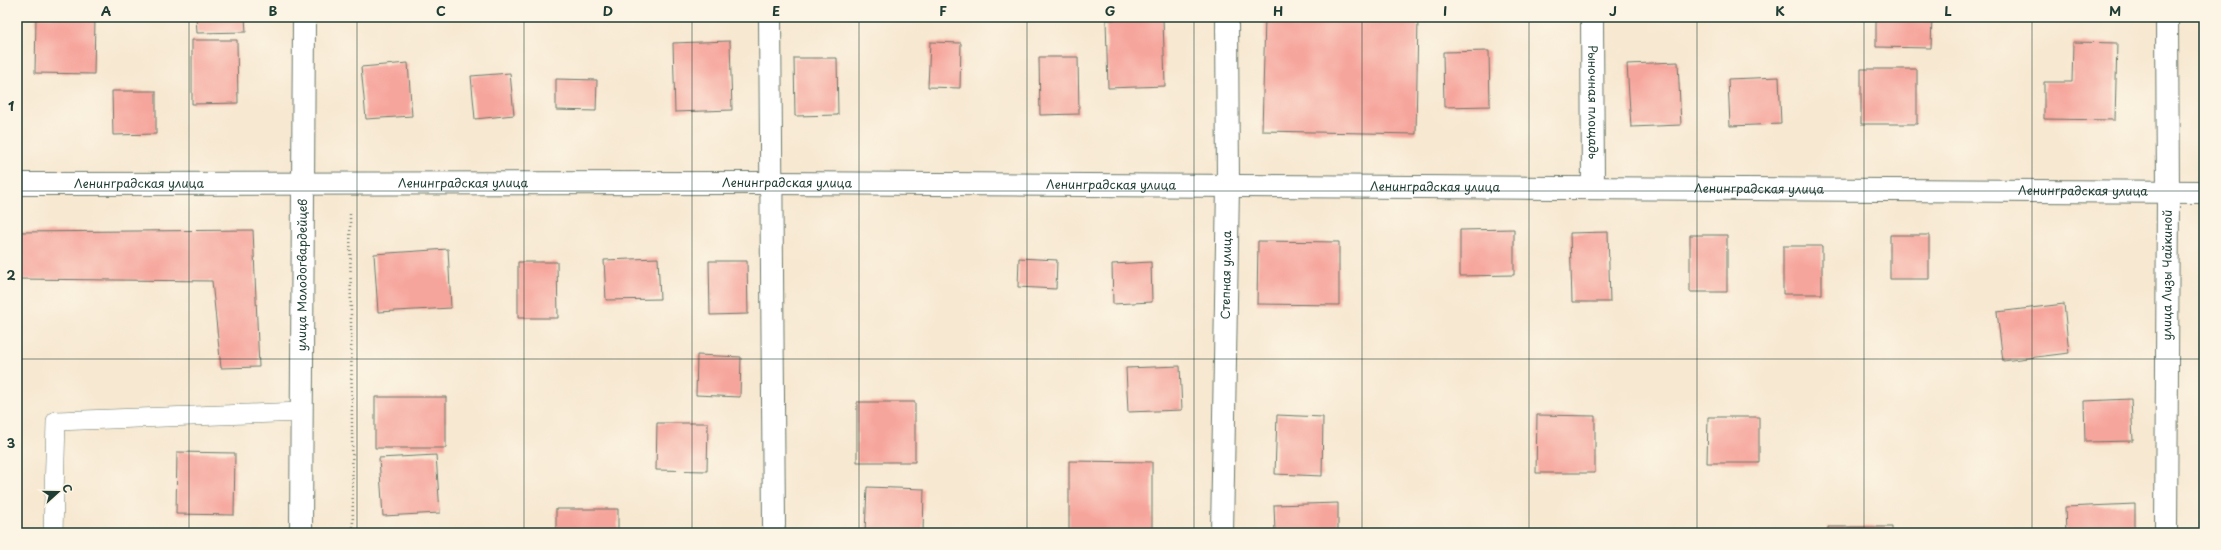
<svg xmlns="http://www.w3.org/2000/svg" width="2221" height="550" font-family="'Playpen Sans',sans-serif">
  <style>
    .building { fill: #f6a59c }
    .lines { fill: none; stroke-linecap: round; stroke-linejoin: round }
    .service-casing { stroke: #6b796b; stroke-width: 20 }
    .minor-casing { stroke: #6b796b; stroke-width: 24 }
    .path { stroke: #6b796b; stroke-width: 2.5; stroke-dasharray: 1 3; stroke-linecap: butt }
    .service { stroke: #fff; stroke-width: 19 }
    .minor { stroke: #fff; stroke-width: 22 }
    .grid { fill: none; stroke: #1f3d34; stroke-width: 1; stroke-opacity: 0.55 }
    .labels { text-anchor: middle; stroke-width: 3.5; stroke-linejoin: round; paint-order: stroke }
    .street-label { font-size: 12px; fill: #1f3d34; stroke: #fcf5e5 }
    .neatline { fill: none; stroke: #1f3d34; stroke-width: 1.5 }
    .grid-label { font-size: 13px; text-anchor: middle; font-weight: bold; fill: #1f3d34 }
  </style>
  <rect width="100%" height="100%" fill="#fcf5e5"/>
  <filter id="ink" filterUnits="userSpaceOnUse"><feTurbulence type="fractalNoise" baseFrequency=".025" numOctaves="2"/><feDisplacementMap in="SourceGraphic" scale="8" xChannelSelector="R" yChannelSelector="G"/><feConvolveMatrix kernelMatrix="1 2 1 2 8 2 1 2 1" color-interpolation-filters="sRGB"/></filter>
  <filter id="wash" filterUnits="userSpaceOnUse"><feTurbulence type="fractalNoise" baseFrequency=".012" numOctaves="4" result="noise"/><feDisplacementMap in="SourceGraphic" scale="16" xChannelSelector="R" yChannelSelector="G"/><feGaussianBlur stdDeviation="0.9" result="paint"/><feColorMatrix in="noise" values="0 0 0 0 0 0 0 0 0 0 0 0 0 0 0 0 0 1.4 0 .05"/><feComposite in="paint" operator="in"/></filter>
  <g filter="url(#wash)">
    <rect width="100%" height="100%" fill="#f7e8d1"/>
    <g id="blocks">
      <path class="building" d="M36,17H95L94,74L35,73Z
        M196,17H245L246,32L197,33Z
        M1265,17H1418L1416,134L1262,131Z
        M1876,17H1932L1931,48L1876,47Z
        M1163,18L1165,86L1108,88L1106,20Z
        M192,40H237L238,103L192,104Z
        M730,41L732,110L675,112L673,43Z
        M930,42L961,43L960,88L928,87Z
        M2073,42L2117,43L2115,120L2044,119V82H2072Z
        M1489,51L1490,106L1444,107L1443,52Z
        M1039,57H1078L1079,114L1040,115Z
        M794,58H837L838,115L795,116Z
        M1678,62L1681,125L1631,127L1627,64Z
        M408,63L412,116L366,119L361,67Z
        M1861,69H1917V124H1861Z
        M510,73L514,115L475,119L471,76Z
        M1779,77L1781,124L1730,126L1728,79Z
        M556,79L597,80L596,111L556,110Z
        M112,91H156V134L113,135Z
        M1514,229V275L1460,276V230Z
        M253,230L259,367L221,368L212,281L17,279V232Z
        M1608,232L1610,302H1572L1570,233Z
        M1690,235H1727V292H1690Z
        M1890,235H1929V279H1890Z
        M1258,241L1339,242V305L1257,304Z
        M1783,246H1822V294H1783Z
        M448,249L451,308L378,312L374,254Z
        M658,258L660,299L606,300L604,260Z
        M1019,258L1057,260L1056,289L1018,287Z
        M709,261H747L748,314L710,315Z
        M518,262H557L558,318H518Z
        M1151,262L1152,302L1113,304L1112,264Z
        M2064,304L2069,353L2003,361L1997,312Z
        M697,355L741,357L740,397L696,395Z
        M1180,366L1182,410L1128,412L1126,368Z
        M375,397H446V448H375Z
        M2131,399L2133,441L2085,442L2084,401Z
        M857,402H915V462H857Z
        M1277,415L1323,417L1322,476L1275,474Z
        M1537,415L1595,416V473H1536Z
        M1708,417H1759V463H1707Z
        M657,423H708L707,471L656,470Z
        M177,452L235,453L234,515L176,514Z
        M436,455L440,513L383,516L379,458Z
        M1069,461L1152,462V531H1069Z
        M867,487L924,489L923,533H865Z
        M1338,503V533H1275L1274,505Z
        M2135,504V533H2066L2065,507Z
        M556,509H618V533H556Z
        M1828,527H1892V533H1828Z"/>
    </g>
  </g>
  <g filter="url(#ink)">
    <use href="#blocks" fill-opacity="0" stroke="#6b796b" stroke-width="1"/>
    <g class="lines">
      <g class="service-casing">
        <path id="service" d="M53,533L56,421L302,412"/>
      </g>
      <g class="minor-casing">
        <g id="minor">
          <path d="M770,17L774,525"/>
          <path id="s1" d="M1592,17L1593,187"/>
          <path id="s2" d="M17,184L772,183L2204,192"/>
          <path id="s3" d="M301,533L304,17"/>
          <path id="s4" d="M1222,533L1228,186L1227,17"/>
          <path id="s5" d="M2166,533L2168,193L2167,17"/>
        </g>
      </g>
      <path class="path" d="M350,214L353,533"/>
      <use href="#service" class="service"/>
      <use href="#minor" class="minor"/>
    </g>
  </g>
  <path class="grid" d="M189,17V533M357,17V533M524,17V533M692,17V533M859,17V533M1027,17V533M1194,17V533M1362,17V533M1529,17V533M1697,17V533M1864,17V533M2032,17V533M17,191H2204M17,359H2204"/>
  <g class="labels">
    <g class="street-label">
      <text dy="4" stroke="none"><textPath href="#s1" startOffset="85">Рыночная площадь</textPath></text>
      <text dy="4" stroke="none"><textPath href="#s2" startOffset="122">Ленинградская улица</textPath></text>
      <text dy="4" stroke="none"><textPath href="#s2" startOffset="446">Ленинградская улица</textPath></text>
      <text dy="4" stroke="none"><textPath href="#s2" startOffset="770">Ленинградская улица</textPath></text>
      <text dy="4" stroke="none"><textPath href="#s2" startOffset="1094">Ленинградская улица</textPath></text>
      <text dy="4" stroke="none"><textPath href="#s2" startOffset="1418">Ленинградская улица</textPath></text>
      <text dy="4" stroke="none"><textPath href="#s2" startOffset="1742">Ленинградская улица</textPath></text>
      <text dy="4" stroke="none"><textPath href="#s2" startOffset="2066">Ленинградская улица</textPath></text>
      <text dy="4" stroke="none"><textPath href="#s3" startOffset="258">улица Молодогвардейцев</textPath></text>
      <text dy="4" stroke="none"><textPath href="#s4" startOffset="258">Степная улица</textPath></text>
      <text dy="4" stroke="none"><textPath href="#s5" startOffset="258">улица Лизы Чайкиной</textPath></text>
    </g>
  </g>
  <rect width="2221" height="550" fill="none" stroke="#fcf5e5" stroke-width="44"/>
  <g transform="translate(58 492) rotate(69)" stroke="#fcf5e5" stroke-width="3" paint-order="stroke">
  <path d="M0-3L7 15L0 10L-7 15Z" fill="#1f3d34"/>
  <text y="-6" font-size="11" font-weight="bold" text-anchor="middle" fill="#1f3d34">С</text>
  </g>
  <rect x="22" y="22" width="2177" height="506" class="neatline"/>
  <g class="grid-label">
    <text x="106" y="16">A</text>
    <text x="273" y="16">B</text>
    <text x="441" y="16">C</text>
    <text x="608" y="16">D</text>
    <text x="776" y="16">E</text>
    <text x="943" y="16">F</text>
    <text x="1110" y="16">G</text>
    <text x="1278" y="16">H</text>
    <text x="1445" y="16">I</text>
    <text x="1613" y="16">J</text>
    <text x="1780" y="16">K</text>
    <text x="1948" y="16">L</text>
    <text x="2115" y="16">M</text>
    <text x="11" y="111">1</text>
    <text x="11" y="280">2</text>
    <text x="11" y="448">3</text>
  </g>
</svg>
